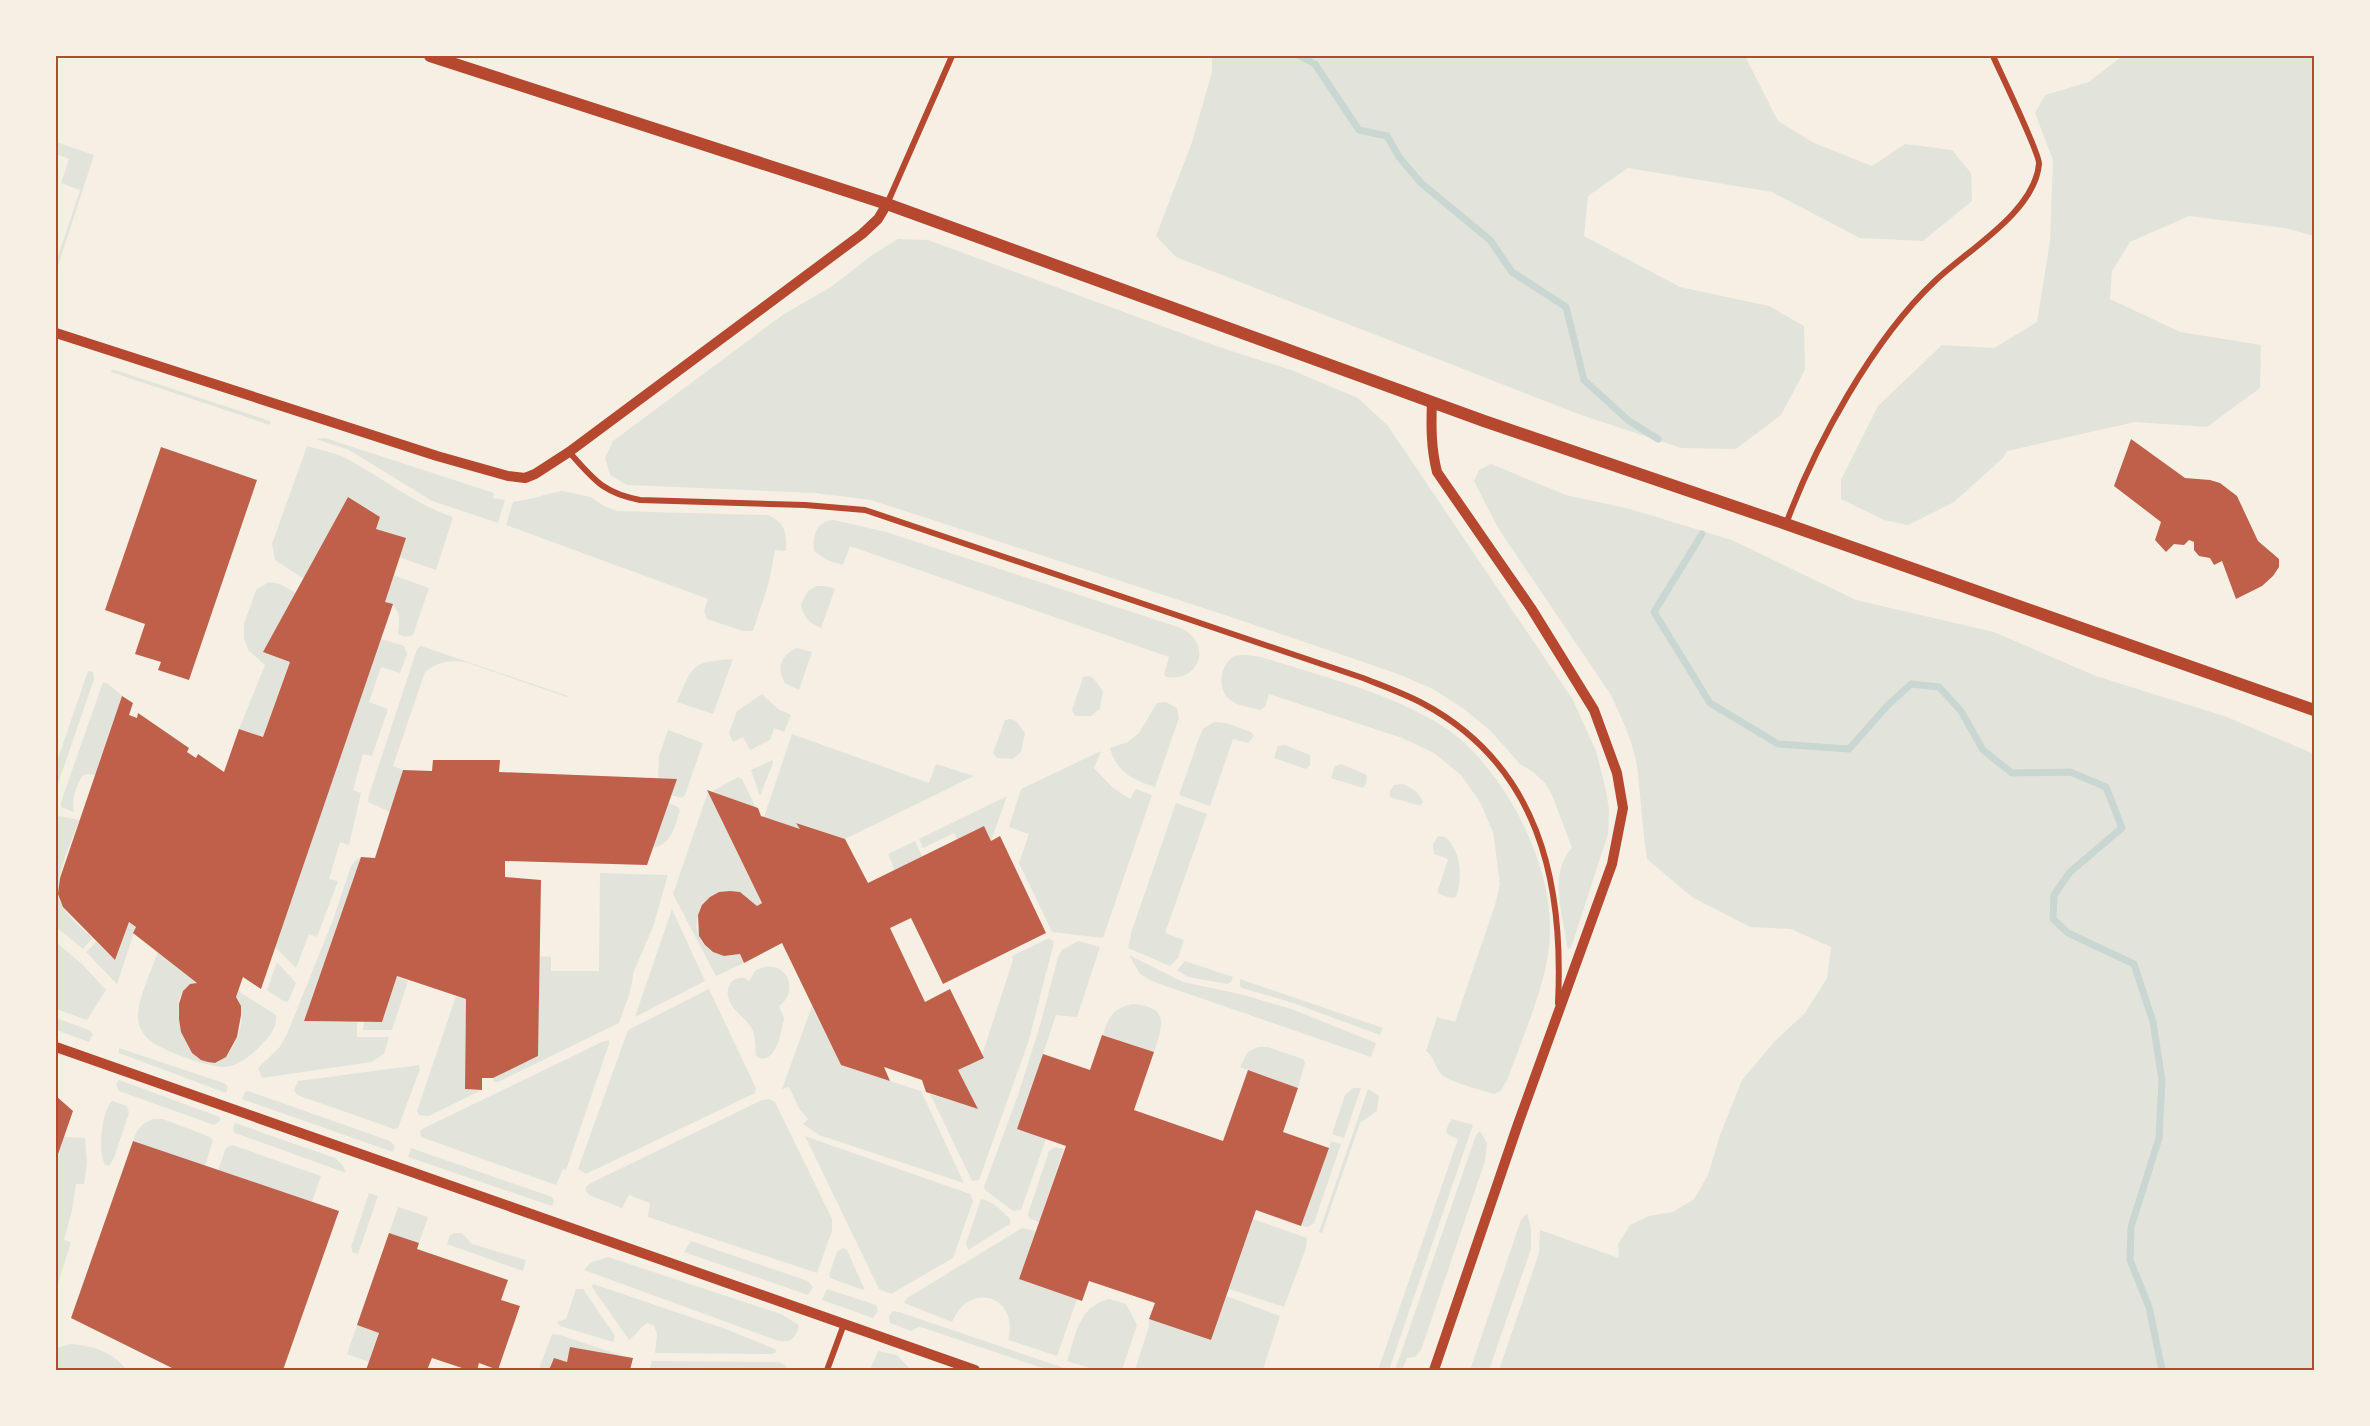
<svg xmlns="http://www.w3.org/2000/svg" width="2370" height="1426" font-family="'Fira Sans',sans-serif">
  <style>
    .green { fill: #e2e4dc }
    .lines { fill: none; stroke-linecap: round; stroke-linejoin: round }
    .stream { stroke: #c9d6d2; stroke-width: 7 }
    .building { fill: #bf614a }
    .minor { stroke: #b5482f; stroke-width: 6 }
    .tertiary { stroke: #b5482f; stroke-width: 10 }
    .secondary { stroke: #b5482f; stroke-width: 12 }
    .neatline { fill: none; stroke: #b5482f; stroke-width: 2 }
  </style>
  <rect width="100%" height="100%" fill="#f6efe4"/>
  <path class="green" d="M1212,56H1745L1778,121L1814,143L1872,166L1905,144L1952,150L1971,173L1972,201L1923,241L1860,238L1772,192L1628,168L1588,196L1584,236L1680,287L1769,306L1804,326L1805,370L1781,415L1736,449L1681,448L1581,415L1176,257L1156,236L1192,142L1212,72Z
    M2122,56H2314V236L2285,228L2189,216L2130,242L2112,271L2110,299L2180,332L2261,345L2260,388L2207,427L2135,422L2007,451L2003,458L1954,502L1908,525L1884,520L1841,499V480L1878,406L1942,345L1994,348L2037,322L2050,241L2053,160L2035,113L2045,95L2089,82Z
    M56,142L94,155L56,272V262L80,190L61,183L69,159L56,154Z
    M898,239L928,240L1219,347L1294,371L1358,398L1388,426L1573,700L1596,751L1606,790L1609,810L1608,834L1571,948L1568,949L1567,946C1563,914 1548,873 1572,848L1552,795L1545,783L1533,772L1520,764L1490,730L1464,709L1433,689L1398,674L1228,616L871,500L815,493L627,485L610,475L605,458L613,441L784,314L831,287L872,255Z
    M112,369L264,419L271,422L270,425L111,372Z
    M325,438L494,493L493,498L505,500L498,523L432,501L349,450L316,439Z
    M307,446C321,450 338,453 351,461C386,480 415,504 453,517L436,570L399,557L405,538L376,529L380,517L348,497L304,579L275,560L272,544Z
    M1491,464L1566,495L1630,509L1732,540L1856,600L1994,632L2096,676L2227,717L2314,754V1370H1499L1539,1253L1540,1230L1619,1258L1618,1244L1630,1225L1649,1216L1673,1212L1694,1199L1708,1175L1720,1135L1742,1080L1775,1041L1805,1013L1827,978L1831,947L1791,929L1750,927L1692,897L1647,859C1642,828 1641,797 1637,766C1633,742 1621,717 1611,695L1498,528L1474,481L1479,470Z
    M562,491L591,497L604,506L617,511L768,515C785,523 787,532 786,551L775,550L769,582L753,631H743L707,619L704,611L708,599L506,525L513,502C530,500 545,494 562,491Z
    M834,520L886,532L1181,628C1213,644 1200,682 1166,677L1164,674L1169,657L850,546L843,565L827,560L814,551C812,535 817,521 834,520Z
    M393,575L429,588L413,635L406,637L398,634C400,619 401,607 385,602Z
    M269,582L280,584L296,593L290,662L263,737L239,729L265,665L248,650L244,638V624L256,590Z
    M816,586H826L835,589L821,628C809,623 803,617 801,604L808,591Z
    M381,639L404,646L407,654L400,673L381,667L369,702L388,709L372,756L363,754L353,790L361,793L349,845L340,842L329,879L338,881L317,937L309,934L296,968L275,947Z
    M421,646L568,696L567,697L465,662C448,660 438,662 425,672L393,766L403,770L390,812L368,802L369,795L417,649Z
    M797,648L812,652L799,690L785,683C776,669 781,654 797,648Z
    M1247,655L1261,657C1323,677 1389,692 1444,727C1481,751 1515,801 1531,842C1545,876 1553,910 1549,948C1544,989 1522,1039 1508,1078L1501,1091L1494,1094C1479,1089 1459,1085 1445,1077C1434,1070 1436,1058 1426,1051L1437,1017L1455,1022L1495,905L1500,884L1493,832L1480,802L1461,775L1434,753L1402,738L1269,694L1265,707L1260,710C1250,707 1236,706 1229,699C1217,689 1220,665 1233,657C1236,655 1243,655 1247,655Z
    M733,659L713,714L677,702C693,665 691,662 733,659Z
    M88,671L93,672L94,679L56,790V764Z
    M1090,676L1094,679L1103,691L1100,709L1091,716H1075L1072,710L1083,677Z
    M103,682L107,683L122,696L95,775L87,774L82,776C76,788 71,799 74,812L61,807V802Z
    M762,694L778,709L791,715L784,732L774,728L770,740L750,750L743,737L733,742L729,733L737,711Z
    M1166,702L1177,708L1179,718L1155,787C1133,780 1116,772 1110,748L1128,742L1139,733L1157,703Z
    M1011,719L1016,721L1025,733L1021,752L1013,759L997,758L993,753L1005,720Z
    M1214,722L1226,723L1251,732L1254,736L1248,743L1233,739L1210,806L1179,795L1200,735L1203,729Z
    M668,730L703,743L685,795L682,798L671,795L658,778L659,756Z
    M792,734L929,783L936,764L974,776L845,839L797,823L800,829L764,817Z
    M1285,745L1310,755V765L1306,769L1274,758L1278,746Z
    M1101,751L1094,768L1112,787L1130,799L1136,789L1152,795L1103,938L1052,932L1019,863L1029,834L1009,827L1021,789Z
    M773,760V763L760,796L751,770Z
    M1341,764L1367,775L1366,784L1363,788L1331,778L1335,766Z
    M738,777L742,779L756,808L711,792Z
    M1403,784C1412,788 1419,792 1423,802L1420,806L1390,797V791L1394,785Z
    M708,792L762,903L757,906C721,867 674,920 709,949C718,956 730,957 740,954L744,963L716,976L673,894Z
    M1007,796L991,841L984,826L957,839L954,833L923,848L919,839Z
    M668,803L678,807L680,810C675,826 672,844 653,848Z
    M1176,803L1207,814L1165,933L1184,940L1178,958L1170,966L1128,948L1132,930Z
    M60,816L79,820C71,845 50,881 63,906C69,919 82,928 92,938L83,949L56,927V818Z
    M1438,836L1445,837C1461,849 1463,879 1456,897L1451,898L1437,893L1448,859L1434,854L1433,844Z
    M915,841L922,856L895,871L888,854Z
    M361,857L304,1021L357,1022V1037H389L384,1054L371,1062L262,1078L258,1068L279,1048L287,1034L333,920L351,866L356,860Z
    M600,873L668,875L653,927L634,971L630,992L619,1023L498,1082H494L493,1078L538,1056L539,956L551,957V971H599Z
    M672,909L705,981L635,1017Z
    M129,922L136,927L117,984L86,952L96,942L115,960Z
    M1049,938L1054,942L1029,1040L979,1180L972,1181L930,1094L978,1109L958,1070L984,1058L982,1055L1013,960L1012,956Z
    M1078,941L1100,947L1077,1017L1056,1015L1043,1054L1046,1139L1021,1210L1013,1211L985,1190L984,1187L1018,1095L1041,1022L1058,957L1062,950Z
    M56,942L83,965L106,990L87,1020L56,1009Z
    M158,952L197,983C165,988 181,1042 196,1057L215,1063C237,1053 249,1018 236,997L238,991L276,1015C277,1027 271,1035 263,1043C253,1054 241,1065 225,1067C210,1068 164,1051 152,1042C145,1037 138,1027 138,1019C137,1000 151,971 158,952Z
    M1129,955L1183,982L1244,995L1294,1010L1376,1043L1371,1057L1154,982L1140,974Z
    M1185,961L1233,977L1231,982L1227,984L1188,977L1177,970Z
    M277,962L296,983L288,1002L283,1001L267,990Z
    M764,967C789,963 799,992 779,1006L784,1018C782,1030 775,1069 756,1056C755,1047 756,1035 751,1027C743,1015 722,1004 729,986C732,979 738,977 745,978L749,981L756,970Z
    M397,976L408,981L392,1030H363L364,1022H382Z
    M1240,979L1383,1028L1380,1035L1293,1003L1242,988L1240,986Z
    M709,989L756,1088L755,1093L586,1174L578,1169L628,1030Z
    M456,996L466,999L465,1089L482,1090L429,1116L419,1115L417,1111Z
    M1133,1004C1170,1007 1163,1025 1154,1052L1103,1035C1108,1016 1114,1008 1133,1004Z
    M812,1006L841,1065L921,1091L964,1183L819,1135L803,1124L808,1119L800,1110L789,1087L782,1089Z
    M56,1018L89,1030L93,1034L89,1042L56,1030Z
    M609,1040V1044L566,1170L563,1169L556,1185L421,1137L420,1131L424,1128L602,1042Z
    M1258,1047H1268L1303,1059L1305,1063L1298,1088L1240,1067L1248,1052Z
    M119,1048L224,1083L228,1086L226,1093L119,1053Z
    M419,1065L420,1069L398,1128L394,1129L297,1095L294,1090L298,1081Z
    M119,1080L220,1117V1121L214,1125L119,1091L116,1084Z
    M1353,1088H1361L1344,1138L1332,1134L1345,1095Z
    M1368,1089L1379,1096L1377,1111L1360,1123L1322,1233L1319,1232Z
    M248,1091L390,1141L395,1146L393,1152L242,1099L245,1092Z
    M769,1099L775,1102L832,1219V1231L817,1273L648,1217L650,1203L629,1195L622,1208L589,1195L586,1191V1187L591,1183L762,1100Z
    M112,1101L127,1106L129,1113L114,1158L109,1166L105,1165C98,1151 101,1112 112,1101Z
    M154,1119H163L210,1137L213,1140L205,1166L133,1141C138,1128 141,1123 154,1119Z
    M1452,1119L1473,1125L1389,1370H1378L1458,1139L1448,1135L1446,1131L1449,1123Z
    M235,1123L335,1158L343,1166L346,1173L235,1133L233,1130Z
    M1480,1131L1487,1143L1485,1161L1421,1350L1415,1357L1407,1358L1402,1370H1395L1476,1135Z
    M805,1136L970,1194L973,1201L953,1258L891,1294L879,1289Z
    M64,1137L85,1138L87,1163L84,1184H76L72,1211L64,1240L71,1242L56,1290V1162Z
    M1331,1141L1341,1144L1314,1223L1308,1227L1301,1226Z
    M232,1145L321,1176L312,1202L218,1170L226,1148Z
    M1055,1147L1064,1149L1039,1222L1029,1218L1028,1214L1049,1151Z
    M411,1148L552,1197L554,1201L552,1206L408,1157Z
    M369,1193L378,1196L358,1254L353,1253L351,1247Z
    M981,1199C993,1201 1001,1210 1010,1219V1224L968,1250L966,1243Z
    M398,1207L428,1217L419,1243L389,1233Z
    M1527,1213L1531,1228V1249L1489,1370H1470L1521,1220Z
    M1253,1219L1307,1238L1306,1248L1284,1307L1229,1289Z
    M1022,1228L1036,1231L1019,1279L1077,1299L1057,1356L1008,1340C1020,1297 970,1279 952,1322L904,1303L907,1298Z
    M454,1233H462L472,1244L526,1260L523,1271L447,1244L450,1235Z
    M691,1241L808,1281L813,1287L808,1295L684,1252Z
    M843,1248L847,1250L864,1288L863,1290L830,1278L829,1275L837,1252Z
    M608,1257L781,1314L799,1325C796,1339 790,1344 776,1340L584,1270L590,1263Z
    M593,1284L723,1328L775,1349L777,1352L772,1354L655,1353L657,1333L654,1326L647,1323C640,1327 636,1335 629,1340L592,1287Z
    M576,1289H583L615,1336L613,1342L560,1326L557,1322L566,1319Z
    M827,1289L876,1305L878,1311L873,1318L822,1300Z
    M1226,1296L1280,1316L1263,1370H1135L1149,1326V1319L1211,1340Z
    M1109,1299L1126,1304L1137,1325L1122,1370H1096L1067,1361C1077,1333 1077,1308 1109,1299Z
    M893,1311L899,1312L1070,1370H1048L924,1328L919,1327L911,1331L890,1323L889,1316Z
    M357,1325L379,1333L369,1362L347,1354Z
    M552,1334L560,1335L623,1356L571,1348L567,1362L554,1358L549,1370L539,1369Z
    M71,1344C94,1346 113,1352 127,1370H56V1348Z
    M878,1351L897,1355L911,1370H870Z
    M652,1361L779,1362L785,1365L788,1369L649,1370Z"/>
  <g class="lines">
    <path class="stream" d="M1300,56L1315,64L1359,130L1387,136L1399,157L1421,183L1490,240L1512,272L1566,307L1584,380L1629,421L1658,439
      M1702,534L1654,612L1710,703L1778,744L1849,749L1888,705L1911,684L1939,687L1961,711L1983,750L2012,773L2070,772L2106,787L2122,828L2070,872L2054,895L2053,919L2068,933L2134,964L2153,1022L2162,1080L2159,1138L2131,1227L2130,1260L2149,1307L2162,1370"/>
  </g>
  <path class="building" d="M2131,439L2185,478L2210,480L2220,483L2237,496L2258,541L2279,559V567L2273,576L2262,586L2236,599L2222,561L2214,565L2210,558L2199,556L2194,550V542L2189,540L2184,545L2174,544L2166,552L2155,540L2161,522L2114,486Z
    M161,447L257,480L189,680L158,670L161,662L135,654L145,624L105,610Z
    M348,497L380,517L376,529L406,538L385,602L393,604L261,989L243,977L236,997L241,1006V1015L237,1037L226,1057L215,1063L208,1062L201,1060L192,1053L181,1032L179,1019V1004L183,991L190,984L197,983L133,933L136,927L129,922L115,960L63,907L58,894L60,878L122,696L133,703L129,715L137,718L138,713L189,748L187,752L196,758L198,754L224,772L239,729L263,737L290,662L263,652Z
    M433,760H500L499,772L677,779L647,865L505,861V877L541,880L538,1056L493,1078H482V1090L465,1089L466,999L397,976L382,1022L304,1021L361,857L375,858L403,770L432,771Z
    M707,790L758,808L761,816L800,829L796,823L845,839L868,883L984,826L991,841L1000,836L1046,933L943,984L911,918L890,928L925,1002L950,989L984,1058L958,1070L978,1109L926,1092L922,1080L884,1067L890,1081L841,1065L782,943L744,963L740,954L724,956L713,952L705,945L699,936L698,915L702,905L710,897L719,892L730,891L740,892L757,906L762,903Z
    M1102,1035L1154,1052L1134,1110L1223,1141L1248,1070L1298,1088L1283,1132L1329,1148L1301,1226L1256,1210L1211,1340L1149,1319L1155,1303L1089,1281L1082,1301L1019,1279L1066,1146L1017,1129L1043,1054L1090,1070Z
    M56,1096L73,1111L56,1160Z
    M133,1141L339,1211L283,1370H176L71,1318Z
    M389,1233L419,1243L417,1249L508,1280L501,1300L520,1306L498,1370L479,1363L477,1370H468L432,1358L427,1370H366L379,1333L357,1325Z
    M570,1347L633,1358L630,1370H549L554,1358L567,1362Z"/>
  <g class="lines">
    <path class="minor" d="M887,204L952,56
      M569,452C594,479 602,493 640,500L805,505L865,510L1363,678C1383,686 1403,693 1422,703C1539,765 1564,882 1558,1003
      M1786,524C1815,445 1873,339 1935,281C1966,251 2035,212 2039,164C2040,154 2000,72 1993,56
      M827,1370L844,1324"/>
    <path class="tertiary" d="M56,333L437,456L508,476L525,478L535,474L569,452L862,234L878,219L887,204
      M1432,402C1431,426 1431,448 1437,472L1531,608L1594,710L1617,773L1623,808L1612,864L1518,1124L1434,1370
      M56,1047L975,1370"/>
    <path class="secondary" d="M430,56L887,204L1484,421L1786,524L2314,710"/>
  </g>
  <rect width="2370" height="1426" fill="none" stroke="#f6efe4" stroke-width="114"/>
  <rect x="57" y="57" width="2256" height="1312" class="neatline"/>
</svg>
